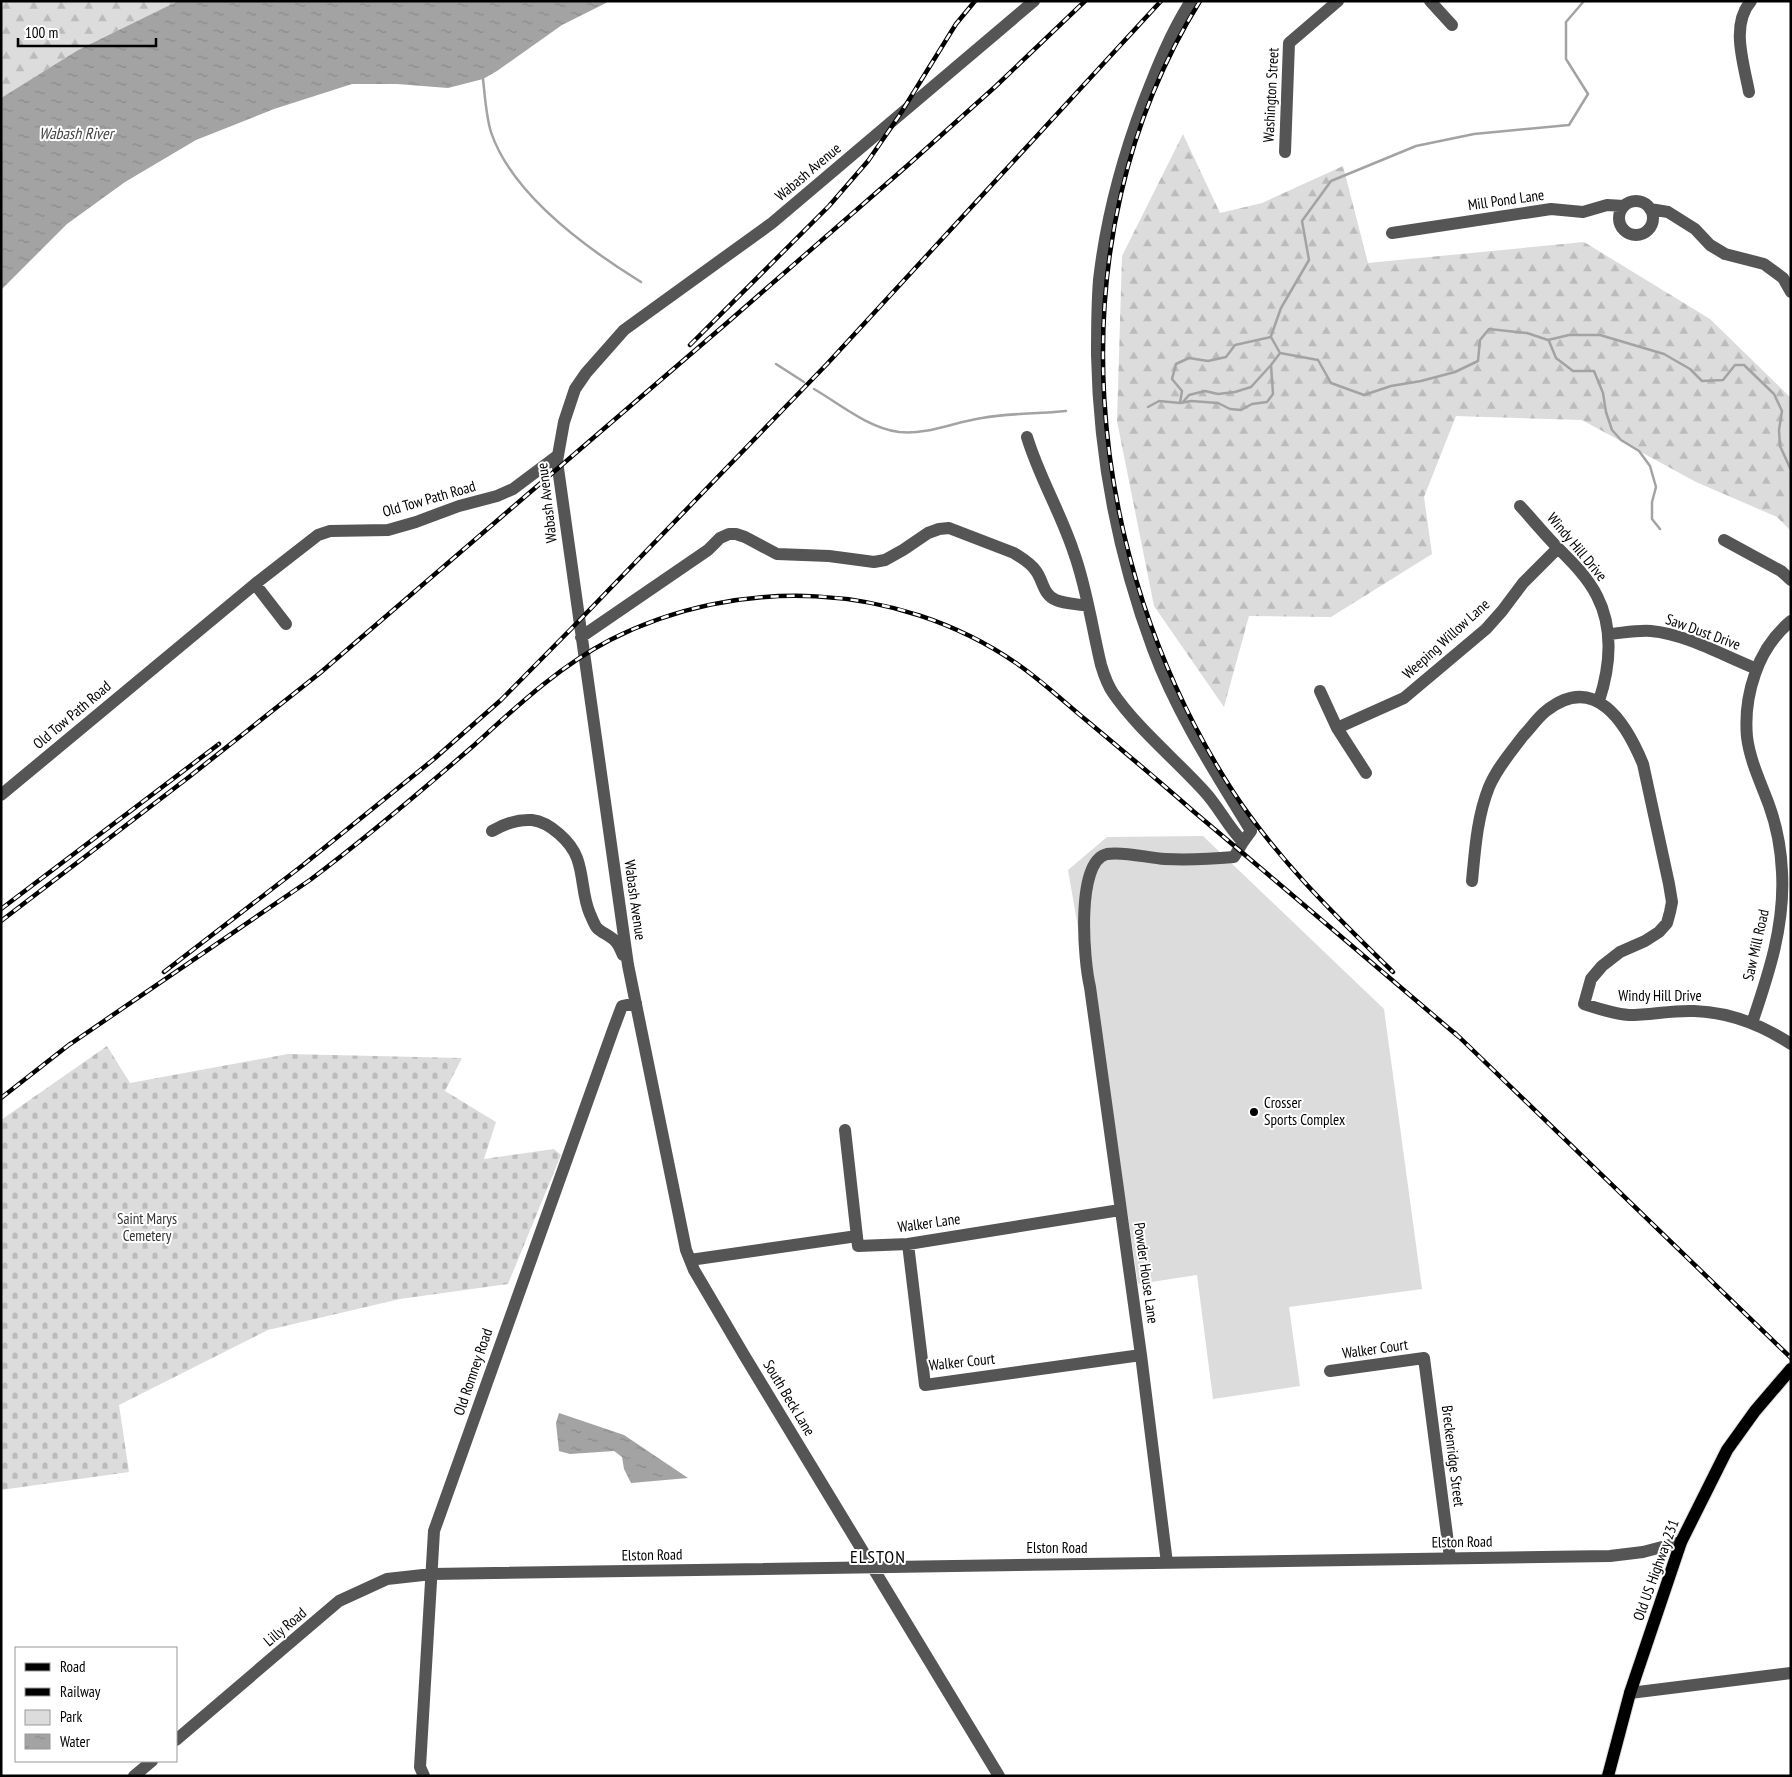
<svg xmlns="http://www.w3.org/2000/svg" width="1792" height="1777" font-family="'PT Sans Narrow',sans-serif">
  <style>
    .green { fill: #dcdcdc }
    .forest { fill: url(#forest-firs) }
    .cemetery { fill: url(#cemetery-stones) }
    .water { fill: url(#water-ripples) }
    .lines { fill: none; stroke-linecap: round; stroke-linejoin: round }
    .stream { stroke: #a3a3a3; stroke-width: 2.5 }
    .major-casing { stroke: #dbdbdb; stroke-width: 14 }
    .minor { stroke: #555; stroke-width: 12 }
    .major { stroke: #000; stroke-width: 12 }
    .rail-casing { stroke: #000; stroke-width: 4.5 }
    .rail { stroke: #fff; stroke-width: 2.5; stroke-dasharray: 8; stroke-linecap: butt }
    .poi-dot { fill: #000; stroke: #fff; stroke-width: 2 }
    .labels { text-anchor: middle; stroke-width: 4; stroke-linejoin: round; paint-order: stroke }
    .street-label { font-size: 15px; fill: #000; stroke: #fff }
    .poi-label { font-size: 15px; fill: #000; stroke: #fff; text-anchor: start }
    .park-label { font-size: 15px; fill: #333; stroke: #fff }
    .water-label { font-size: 16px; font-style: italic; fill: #444; stroke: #fff }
    .quarter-label { font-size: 18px; letter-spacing: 1px; fill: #000; stroke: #fff }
  </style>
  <defs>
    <pattern id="forest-firs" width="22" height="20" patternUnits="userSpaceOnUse" patternTransform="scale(1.25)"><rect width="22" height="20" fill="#dcdcdc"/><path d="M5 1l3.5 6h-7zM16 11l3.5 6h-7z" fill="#bbb"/></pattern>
    <pattern id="cemetery-stones" width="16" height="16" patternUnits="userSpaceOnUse" patternTransform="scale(1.25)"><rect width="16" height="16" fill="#dcdcdc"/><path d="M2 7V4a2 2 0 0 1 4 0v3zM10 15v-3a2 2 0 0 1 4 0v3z" fill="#bbb"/></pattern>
    <pattern id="water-ripples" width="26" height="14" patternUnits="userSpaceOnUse" patternTransform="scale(1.25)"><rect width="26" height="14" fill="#a3a3a3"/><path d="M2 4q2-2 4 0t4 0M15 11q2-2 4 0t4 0" fill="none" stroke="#8b8b8b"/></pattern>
  </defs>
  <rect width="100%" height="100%" fill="#fff"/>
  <path class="green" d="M1203 836 1384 1009 1422 1289 1289 1307 1300 1386 1213 1399 1197 1275 1138 1284 1128 1216 1068 870 1107 837Z"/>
  <path class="forest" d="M1 1H178L78 50 1 98Z
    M1183 134 1220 213 1262 203 1343 166 1368 263 1584 242 1710 319 1791 398V531L1777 517 1696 482 1582 420 1456 416 1424 497 1432 554 1331 617 1249 616 1224 707 1154 606 1117 421 1122 256Z"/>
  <path class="cemetery" d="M107 1046 130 1083 288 1054 462 1058 445 1091 496 1122 484 1159 554 1149 561 1155 508 1284 400 1299 268 1330 119 1405 129 1472 1 1490V1299L3 1297 1 1295V1120Z"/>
  <path class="water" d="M178 1H610L562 25 497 71 483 79 448 88 397 84H352L274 109 196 140 125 182 67 224 1 290V98L78 50Z
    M559 1413 624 1435 688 1478 631 1483 624 1469 622 1457 614 1451 570 1454 559 1451 556 1423Z"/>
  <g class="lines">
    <path class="stream" d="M483 79C485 96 486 116 491 132 512 195 586 248 641 282
      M1271 336 1281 308 1309 260 1302 221 1331 181 1416 146 1474 134 1569 125 1588 94 1566 59V22L1584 1
      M1549 341 1556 358 1573 371H1594L1603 393 1606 412 1612 430 1621 440 1639 451 1650 466 1656 487 1652 502V519L1660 529
      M776 364 804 382
      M814 389C840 404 868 428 899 432 928 435 954 422 982 418 1009 413 1038 414 1066 411
      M1183 402 1189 395 1205 391 1218 394 1235 392 1251 387 1271 365
      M1181 403 1191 401 1218 403 1230 409 1241 410 1252 404 1267 402 1273 394 1271 365 1280 353
      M1148 407 1159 401 1180 403 1182 391 1172 379 1176 364 1189 358 1208 361 1226 357 1235 345 1271 337 1280 353 1318 360 1331 383 1364 395 1391 386 1421 381 1455 372 1478 361 1480 340 1489 329 1527 333 1548 340 1569 335H1600L1664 354 1690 369 1702 381 1723 380 1735 365H1744L1774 394 1782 411 1779 430 1780 446 1791 470"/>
    <g class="major-casing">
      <path id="major" d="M1608 1776 1630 1693 1681 1542 1727 1450 1755 1411 1791 1369"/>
    </g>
    <path class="minor" d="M1191 1C1171 32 1157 67 1144 101 1122 159 1106 219 1099 280 1097 305 1097 330 1097 355 1099 455 1118 555 1153 649 1177 714 1215 772 1251 831L1243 842
      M1430 1 1452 25
      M1749 92C1744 64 1730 25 1751 1
      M1285 152 1289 43 1338 1
      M1619 218a17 17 0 1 1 34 0a17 17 0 1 1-34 0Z
      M1650 209 1668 212 1695 229 1710 245 1725 254 1764 264 1783 278 1791 292
      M1392 233 1551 209 1583 212 1607 205 1624 206
      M1027 437C1039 477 1061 513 1074 553 1087 589 1092 628 1101 665 1104 675 1107 684 1113 693 1138 729 1174 758 1204 791 1219 807 1228 827 1243 842L1234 857C1211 859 1188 860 1165 859 1148 858 1123 851 1107 854 1075 861 1084 963 1090 987L1141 1355 1167 1563
      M1520 506C1533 520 1545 535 1559 549 1573 563 1588 578 1597 596 1614 629 1610 667 1599 701
      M1724 540 1781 571 1791 580
      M255 584 286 624
      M1608 634C1622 633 1637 630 1651 631 1686 634 1724 656 1757 669
      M581 637 708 550 720 538 729 534H736L745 537 777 554 829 556 874 562 885 560 903 550 928 533 939 529 949 528 1014 553C1022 558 1031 563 1036 571 1043 580 1043 595 1056 600 1065 604 1078 604 1088 606
      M1320 691 1337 728 1366 773
      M1337 728 1404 698 1486 629 1502 611 1523 583 1558 548
      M1 795 255 584 318 535 330 531 388 530 416 522 459 506 497 496 513 489 557 456
      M492 831C504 824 517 819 532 820 550 822 571 842 577 858 584 877 582 896 590 914 592 918 594 924 597 928 602 933 611 936 616 942 619 945 621 951 623 955
      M1472 881C1475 850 1477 817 1489 787 1497 768 1511 752 1523 736 1531 728 1537 718 1546 711 1595 672 1626 723 1643 764L1669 884 1672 902 1670 912 1667 923 1659 932 1645 941 1620 952 1602 966 1591 979 1584 1004C1599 1009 1614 1014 1629 1015 1651 1015 1672 1010 1694 1011 1729 1012 1762 1025 1791 1044
      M1752 1023C1769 973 1785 925 1782 872 1781 849 1777 827 1769 805 1761 783 1750 761 1747 737 1745 715 1748 694 1755 674 1762 653 1774 635 1791 621
      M845 1130 858 1246 908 1244 1120 1210
      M908 1244 925 1385 1141 1355
      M690 1260 857 1236
      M1330 1371 1424 1358 1450 1558
      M1630 1693 1791 1673
      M176 1740 339 1601 387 1579 432 1574 1610 1556 1643 1552 1681 1542
      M134 1776 152 1761
      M424 1776 420 1767 434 1531 613 1030 622 1006 636 1003
      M999 1776 744 1355 694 1270 686 1250 628 965 557 461 564 422 575 389 586 373 624 330 772 223 1034 1"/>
    <use href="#major" class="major"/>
    <g class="rail-casing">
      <path id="rail" d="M1200 1C1051 241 1083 558 1232 790 1277 859 1335 915 1393 972
        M690 345 829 206 868 161 899 116 956 24 975 1
        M1 909 219 744
        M1 921 189 777 320 673 728 322 908 165 996 86 1085 1
        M164 972 303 865 434 759 501 700 571 629 827 364 1161 1
        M1455 1033 1791 1358
        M66 1047 310 880C366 838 419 793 472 747 515 708 558 667 610 640 738 575 896 581 1016 663 1041 680 1063 701 1086 720 1122 750 1158 780 1193 811 1282 886 1371 962 1459 1037
        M1 1098 70 1044"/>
    </g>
    <use href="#rail" class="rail"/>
  </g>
  <circle class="poi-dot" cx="1254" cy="1112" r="5"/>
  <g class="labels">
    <g class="street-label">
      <text transform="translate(1271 95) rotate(-87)" y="5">Washington Street</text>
      <text transform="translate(808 172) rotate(-40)" y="5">Wabash Avenue</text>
      <text transform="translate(1506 200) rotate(-8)" y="5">Mill Pond Lane</text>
      <text transform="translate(429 499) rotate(-16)" y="5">Old Tow Path Road</text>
      <text transform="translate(547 503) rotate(-97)" y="5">Wabash Avenue</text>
      <text transform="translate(1577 547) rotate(50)" y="5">Windy Hill Drive</text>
      <text transform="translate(1703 632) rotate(20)" y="5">Saw Dust Drive</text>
      <text transform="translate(1446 639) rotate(-42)" y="5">Weeping Willow Lane</text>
      <text transform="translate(72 715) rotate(-40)" y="5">Old Tow Path Road</text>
      <text transform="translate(635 900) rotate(82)" y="5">Wabash Avenue</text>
      <text transform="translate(1756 945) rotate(-77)" y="5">Saw Mill Road</text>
      <text x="1660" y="1001">Windy Hill Drive</text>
      <text transform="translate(929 1223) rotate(-8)" y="5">Walker Lane</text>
      <text transform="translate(1146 1273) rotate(82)" y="5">Powder House Lane</text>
      <text transform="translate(1375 1349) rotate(-8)" y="5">Walker Court</text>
      <text transform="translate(962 1362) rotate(-6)" y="5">Walker Court</text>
      <text transform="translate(473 1372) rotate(-71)" y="5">Old Romney Road</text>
      <text transform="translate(789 1398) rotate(59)" y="5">South Beck Lane</text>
      <text transform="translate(1453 1456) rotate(83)" y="5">Breckenridge Street</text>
      <text transform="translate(1462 1542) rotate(-1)" y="5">Elston Road</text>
      <text x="1057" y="1553">Elston Road</text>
      <text transform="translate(652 1555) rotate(-1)" y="5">Elston Road</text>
      <text transform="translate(1656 1570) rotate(-70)" y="5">Old US Highway 231</text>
      <text transform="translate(285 1627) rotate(-40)" y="5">Lilly Road</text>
    </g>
    <g class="poi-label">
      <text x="1264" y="1108">Crosser<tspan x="1264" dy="17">Sports Complex</tspan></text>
    </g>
    <g class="park-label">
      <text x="147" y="1224">Saint Marys<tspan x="147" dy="17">Cemetery</tspan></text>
    </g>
    <g class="water-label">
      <text x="76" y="139">Wabash River</text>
    </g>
    <g class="quarter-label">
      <text x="878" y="1563">ELSTON</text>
    </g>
  </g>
  <rect width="1792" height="1777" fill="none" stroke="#000000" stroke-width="5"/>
  <rect x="15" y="1647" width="162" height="115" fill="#ffffff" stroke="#999999"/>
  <rect x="25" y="1663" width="25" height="8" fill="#000000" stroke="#999999"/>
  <text x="60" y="1672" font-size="15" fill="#000000">Road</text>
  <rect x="25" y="1688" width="25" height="8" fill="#000000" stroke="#999999"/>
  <text x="60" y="1697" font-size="15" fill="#000000">Railway</text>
  <rect x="25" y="1710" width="25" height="15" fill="#dcdcdc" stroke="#999999"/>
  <text x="60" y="1722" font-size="15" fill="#000000">Park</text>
  <rect x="25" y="1734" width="25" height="15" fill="url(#water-ripples)" stroke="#999999"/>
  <text x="60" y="1747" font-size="15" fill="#000000">Water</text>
  <path d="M18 38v8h138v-8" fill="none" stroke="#000000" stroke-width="2.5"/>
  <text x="25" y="38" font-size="15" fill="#000000" stroke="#ffffff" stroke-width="4" paint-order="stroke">100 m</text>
</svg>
